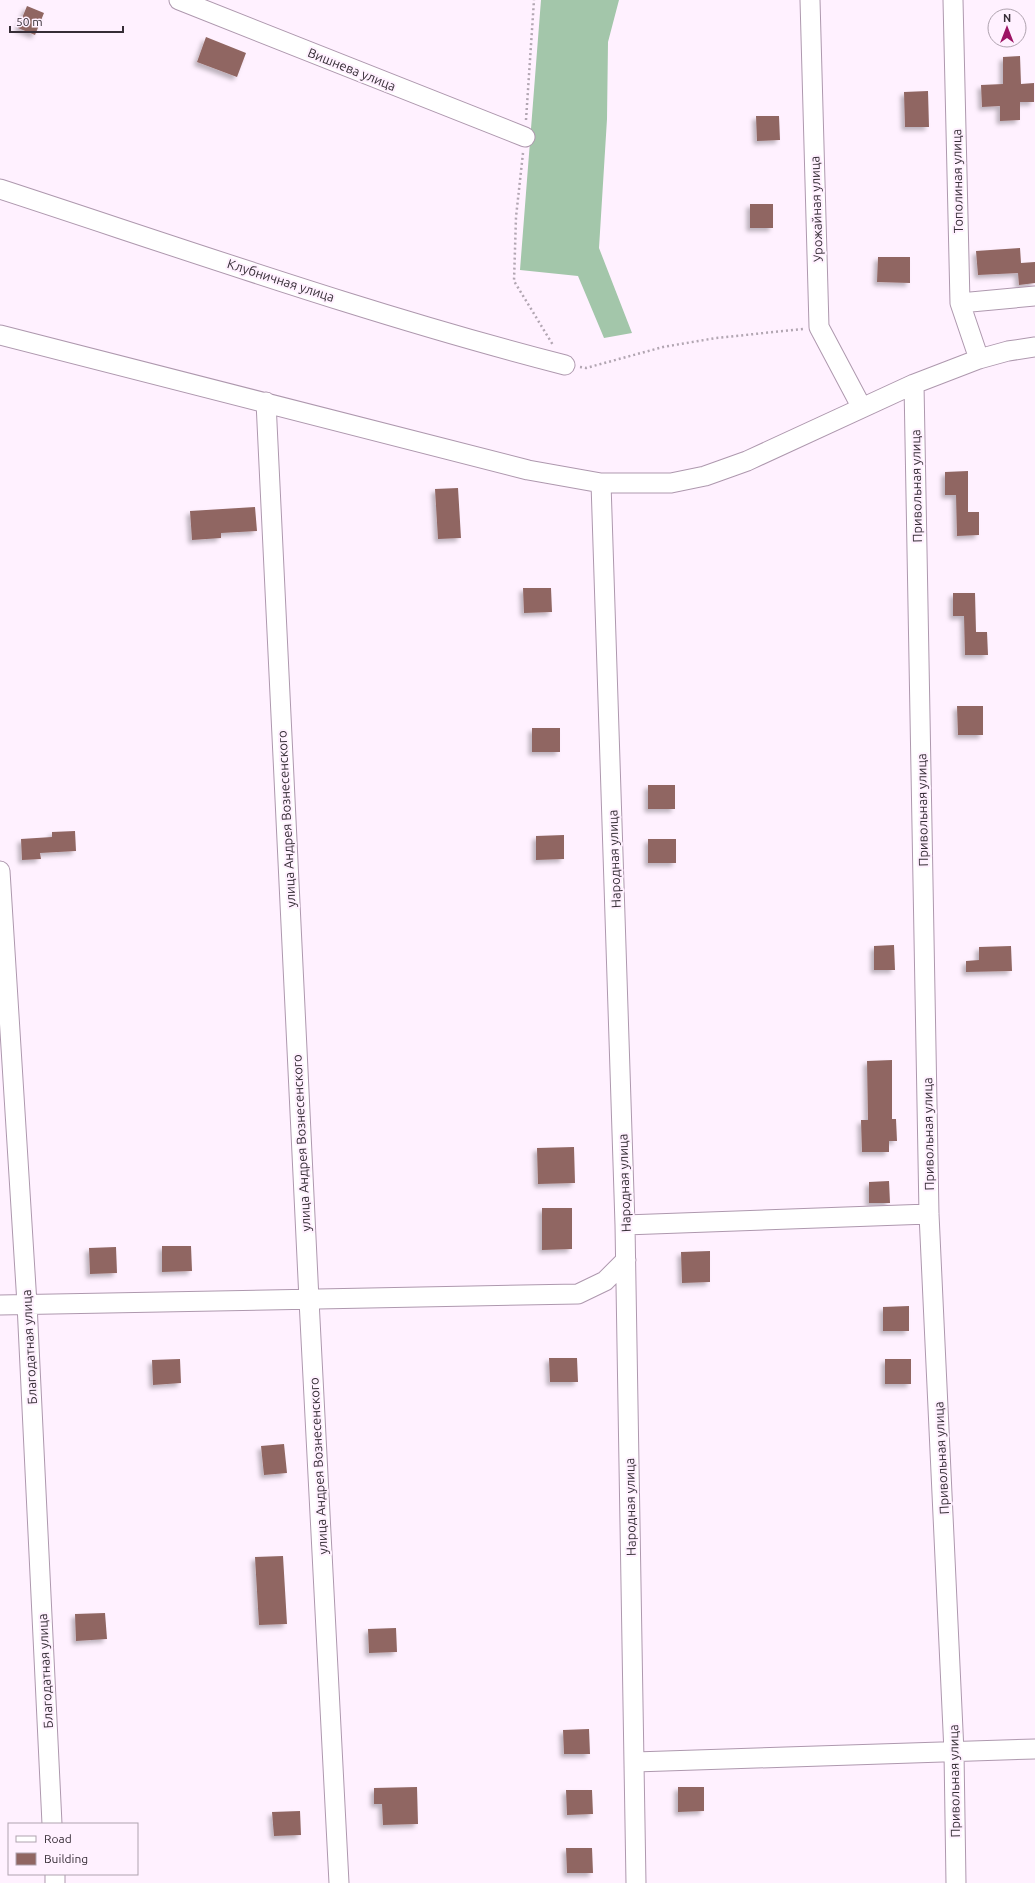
<svg xmlns="http://www.w3.org/2000/svg" width="1035" height="1883" font-family="Ubuntu,sans-serif">
  <style>
    .forest { fill: #a3c6aa }
    .building { fill: #906662; filter: url(#shadow) }
    .lines { fill: none; stroke-linecap: round; stroke-linejoin: round }
    .minor-casing { stroke: #ae98ae; stroke-width: 21 }
    .path { stroke: #b2a6b2; stroke-width: 2.5; stroke-dasharray: 2 3; stroke-linecap: butt }
    .minor { stroke: #fff; stroke-width: 19 }
    .labels { text-anchor: middle; stroke-width: 4; stroke-linejoin: round; paint-order: stroke }
    .street-label { font-size: 13px; fill: #362d36; stroke: #fff1ff }
  </style>
  <defs>
    <filter id="shadow"><feDropShadow dx="-3.5" dy="3.5" stdDeviation="2" flood-color="#0004"/></filter>
  </defs>
  <rect width="100%" height="100%" fill="#fff1ff"/>
  <path class="forest" d="M541 0H619L608 42 607 119 599 248 632 333 604 338 578 276 520 270Z"/>
  <path class="building" d="M27 6 44 13 35 35 18 28Z
    M206 37 246 53 237 77 197 62Z
    M1020 56 1021 84 1034 83V102H1020V120L1000 121V106L982 107 981 85 1003 84V57Z
    M928 91 929 127H905L904 92Z
    M756 116H779L780 140 757 141Z
    M750 204H773V228H750Z
    M1020 248 1021 263 1035 262V283L1019 285 1018 273 978 275 976 251Z
    M878 257H910V283L877 282Z
    M968 471V512H979V535L957 536 956 495H945V472Z
    M458 488 461 538 438 539 435 489Z
    M255 507 257 531 221 533V538L192 540 190 511Z
    M523 588H551L552 612 524 613Z
    M953 593H975L976 632H987L988 655H965L964 616H953Z
    M957 706H983V735H958Z
    M532 728H560V752H532Z
    M648 785H675V809H648Z
    M75 831 76 851 40 853 41 859 22 860 21 839 52 837V832Z
    M564 835V859L536 860V836Z
    M648 839H676V863H648Z
    M894 945 895 970H874V946Z
    M1011 946 1012 971 966 972V961L979 960V947Z
    M892 1060V1119H896L897 1141H889V1152H862L861 1120H868L867 1061Z
    M574 1147 575 1183 538 1184 537 1148Z
    M889 1181 890 1203H869V1182Z
    M542 1208H572V1249L542 1250Z
    M162 1246H191L192 1271 162 1272Z
    M116 1247 117 1273 90 1274 89 1248Z
    M710 1251V1282L682 1283 681 1252Z
    M909 1306V1331H883V1307Z
    M549 1358H577L578 1382H550Z
    M180 1359 181 1383 153 1385 152 1360Z
    M885 1359H911V1384H885Z
    M284 1444 287 1473 264 1475 261 1446Z
    M283 1556 287 1624 259 1625 255 1557Z
    M105 1613 107 1639 76 1641 75 1614Z
    M396 1628 397 1652 369 1653 368 1629Z
    M589 1729 590 1754H564L563 1730Z
    M417 1787 418 1824 383 1825 382 1804H374V1788Z
    M678 1787H704V1811L678 1812Z
    M566 1790H592L593 1814 567 1815Z
    M300 1811 301 1835 274 1836 272 1812Z
    M566 1848H592L593 1873H567Z"/>
  <g class="lines">
    <g class="minor-casing">
      <path id="minor" d="M179 0 525 137
        M810 0 819 327 862 408
        M953 0 960 303 979 359
        M0 189C187 250 374 316 565 365
        M960 303 1035 296
        M0 335 528 470 601 483H671L705 476 747 461 914 384 979 359 1008 351 1035 347
        M914 384 929 1214 954 1752 956 1883
        M266 402 309 1300 339 1883
        M601 483 625 1225 636 1883
        M0 871 27 1304 52 1824
        M625 1225 929 1214
        M0 1305 578 1294 605 1281 626 1260
        M635 1762 1035 1749
        M55 1874V1883"/>
    </g>
    <path class="path" d="M526 120 534 0
      M523 153 516 217 514 281 553 345
      M580 367 586 368 663 347 716 338 803 329"/>
    <use href="#minor" class="minor"/>
  </g>
  <g class="labels">
    <g class="street-label">
      <text transform="translate(352 69) rotate(22)" y="5">Вишнева улица</text>
      <text transform="translate(957 181) rotate(-91)" y="5">Тополиная улица</text>
      <text transform="translate(816 209) rotate(-92)" y="5">Урожайная улица</text>
      <text transform="translate(281 280) rotate(18)" y="5">Клубничная улица</text>
      <text transform="translate(916 486) rotate(-91)" y="5">Привольная улица</text>
      <text transform="translate(922 810) rotate(-91)" y="5">Привольная улица</text>
      <text transform="translate(286 819) rotate(-93)" y="5">улица Андрея Вознесенского</text>
      <text transform="translate(614 859) rotate(-92)" y="5">Народная улица</text>
      <text transform="translate(928 1134) rotate(-91)" y="5">Привольная улица</text>
      <text transform="translate(301 1143) rotate(-93)" y="5">улица Андрея Вознесенского</text>
      <text transform="translate(624 1183) rotate(-92)" y="5">Народная улица</text>
      <text transform="translate(29 1347) rotate(-93)" y="5">Благодатная улица</text>
      <text transform="translate(941 1458) rotate(-93)" y="5">Привольная улица</text>
      <text transform="translate(318 1466) rotate(-93)" y="5">улица Андрея Вознесенского</text>
      <text transform="translate(630 1507) rotate(-91)" y="5">Народная улица</text>
      <text transform="translate(45 1671) rotate(-93)" y="5">Благодатная улица</text>
      <text transform="translate(954 1781) rotate(-91)" y="5">Привольная улица</text>
    </g>
  </g>
  <rect x="8" y="1823" width="130" height="52" fill="#fff1ff" stroke="#afa3af"/>
  <rect x="16" y="1836" width="20" height="6" fill="#ffffff" stroke="#afa3af"/>
  <text x="44" y="1843" font-size="12" fill="#362d36">Road</text>
  <rect x="16" y="1853" width="20" height="12" fill="#906662" stroke="#afa3af"/>
  <text x="44" y="1863" font-size="12" fill="#362d36">Building</text>
  <g transform="translate(1007 28)"><circle r="19" fill="#fff1ff" stroke="#afa3af"/>
  <path d="M0-3L7 15L0 10L-7 15Z" fill="#9c1364"/>
  <text y="-6" font-size="11" font-weight="bold" text-anchor="middle" fill="#362d36">N</text>
  </g>
  <path d="M10 26v6h113v-6" fill="none" stroke="#362d36" stroke-width="2"/>
  <text x="16" y="26" font-size="12" fill="#362d36" stroke="#fff1ff" stroke-width="3" paint-order="stroke">50 m</text>
</svg>
